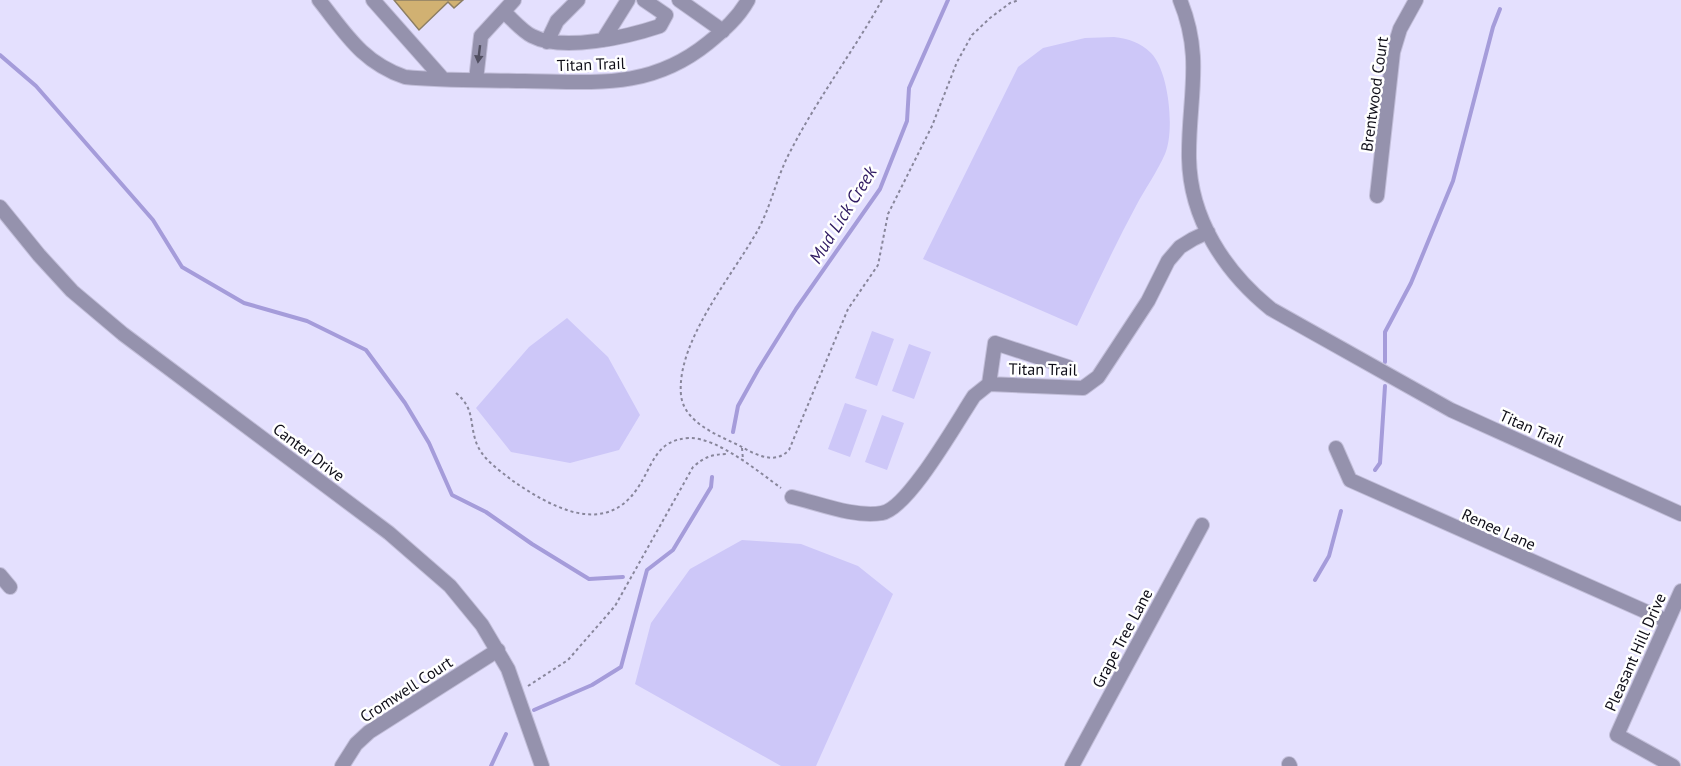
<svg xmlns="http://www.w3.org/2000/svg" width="1681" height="766" font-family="'PT Sans',sans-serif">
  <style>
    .green { fill: #cdc7f8 }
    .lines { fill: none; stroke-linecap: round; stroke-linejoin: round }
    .stream { stroke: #a59cda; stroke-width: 4 }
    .building { fill: #d1b172; stroke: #8c7e64; stroke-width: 1.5 }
    .minor-casing { stroke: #c2bed9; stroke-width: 16 }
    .path { stroke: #88869b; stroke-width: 2; stroke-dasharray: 3 3; stroke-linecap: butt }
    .minor { stroke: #9592ad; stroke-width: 14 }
    .oneway { fill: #525062 }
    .labels { text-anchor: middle; stroke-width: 5; stroke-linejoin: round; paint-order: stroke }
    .street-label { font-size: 16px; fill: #0f0e18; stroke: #fff }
    .water-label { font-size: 18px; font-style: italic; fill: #2f1a62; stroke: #fff }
  </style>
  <rect width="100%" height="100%" fill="#e4e0fe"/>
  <path class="green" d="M1114 37C1129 39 1140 42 1151 53 1169 71 1175 131 1165 154 1157 172 1145 189 1136 206 1115 245 1096 286 1077 326L923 259 1018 67 1043 48 1085 38Z
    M567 318 608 357 640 415 619 450 570 463 511 452 476 408 529 347Z
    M872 331 894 339 877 386 855 378Z
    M909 344 931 352 914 399 892 391Z
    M845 403 867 410 850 457 828 449Z
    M882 415 904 423 887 470 865 462Z
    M742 540 801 544 858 566 893 594 816 766H781L635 684 651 623 690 569Z"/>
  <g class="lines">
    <path class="stream" d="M0 55 36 86 153 220 182 267 244 303 307 321 366 350 405 403 429 443 452 495 486 512 532 544 589 579 623 577
      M1385 362V332L1411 283 1453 181 1493 27 1500 9
      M733 432 738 406 758 370 796 309 880 189 907 121 909 88 948 0
      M1375 470 1380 463 1385 386
      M1315 580 1329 556 1341 511
      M534 710 592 685 621 667 647 570 673 550 711 487 712 477
      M491 766 506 734"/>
  </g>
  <path class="building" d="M394 0H463L454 8 448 2 419 30Z"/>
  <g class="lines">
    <g class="minor-casing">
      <path id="minor" d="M319 0C346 34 362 62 405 77 444 81 484 80 524 81 594 82 650 90 708 43 724 30 738 18 748 0
        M373 0 443 79
        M679 0 723 31
        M1180 0C1204 58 1188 100 1189 158 1190 219 1225 272 1271 309L1451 410 1681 514
        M504 12C512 19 522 31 532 36 563 52 627 37 660 26L666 15 644 0
        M603 40 628 0
        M547 42 557 21 578 0
        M476 80 481 36 514 0
        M1377 196 1393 52 1400 29 1416 0
        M0 207 39 255 72 291 123 334 389 533 450 586 482 625 508 669 542 766
        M989 384 995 343 1068 367
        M1336 448 1350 480 1667 621
        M792 497C818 503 855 518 882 513 908 509 958 420 974 396L989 384 1083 388 1098 377 1148 301 1168 261 1180 247 1193 239 1208 232
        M0 575 10 587
        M1289 764 1290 766
        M342 766 356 744 369 732 498 650
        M1072 766 1202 525
        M1673 766 1617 735 1681 591"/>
    </g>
    <path class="path" d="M882 0C853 52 817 99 790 152 777 176 772 203 759 228 734 274 676 341 681 395 684 423 718 435 740 446 756 455 775 465 789 450L848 309 878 265 888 214 932 126 957 62 972 35 990 18 1010 3 1019 0
      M456 393C475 409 469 421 476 442 482 459 499 470 513 481 551 507 604 537 637 489 653 466 655 439 690 438 718 438 759 472 781 488
      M742 448 743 460
      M528 686 568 660 615 606 693 467C704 457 713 454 728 454"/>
    <use href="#minor" class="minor"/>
  </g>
  <defs><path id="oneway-solid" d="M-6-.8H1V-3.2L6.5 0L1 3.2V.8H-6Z" transform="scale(1.5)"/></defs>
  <use class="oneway" href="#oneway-solid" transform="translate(479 54) rotate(97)"/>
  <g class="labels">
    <g class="street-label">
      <text transform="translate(591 64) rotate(-2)" y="6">Titan Trail</text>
      <text transform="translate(1374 94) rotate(-82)" y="6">Brentwood Court</text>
      <text transform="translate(1043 369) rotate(1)" y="6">Titan Trail</text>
      <text transform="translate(1532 428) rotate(24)" y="6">Titan Trail</text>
      <text transform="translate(309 452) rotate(37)" y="6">Canter Drive</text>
      <text transform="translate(1499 529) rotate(24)" y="6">Renee Lane</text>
      <text transform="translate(1122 638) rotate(-62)" y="6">Grape Tree Lane</text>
      <text transform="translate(1635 652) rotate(-66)" y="6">Pleasant Hill Drive</text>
      <text transform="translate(406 689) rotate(-33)" y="6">Cromwell Court</text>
    </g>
    <g class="water-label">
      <text transform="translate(843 215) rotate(-58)" y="6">Mud Lick Creek</text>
    </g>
  </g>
</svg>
